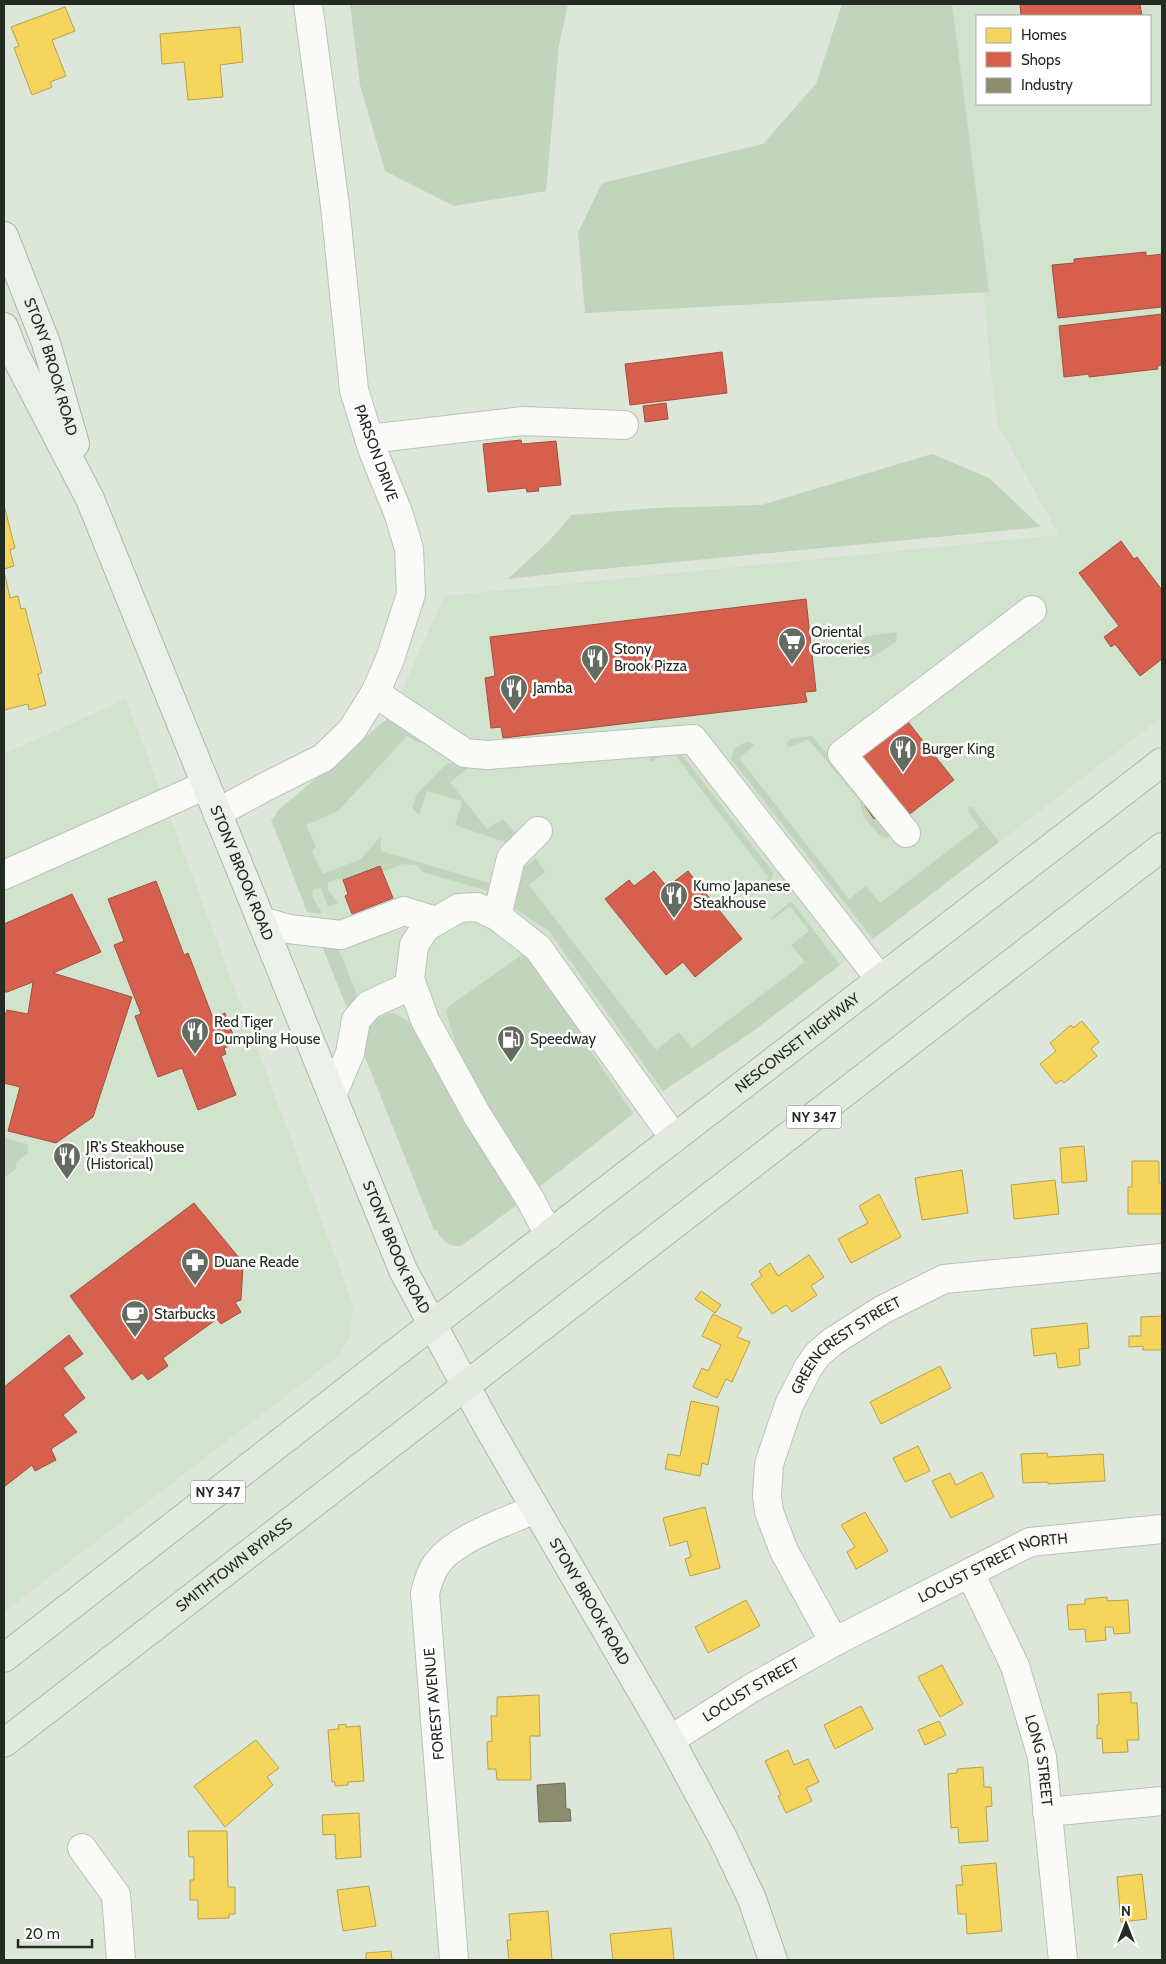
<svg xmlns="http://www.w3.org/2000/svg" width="1166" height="1964" font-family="Cabin,sans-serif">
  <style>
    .built { fill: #d1e3cc; fill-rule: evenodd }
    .green { fill: #c1d4bc }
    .homes { fill: #f6d55c; stroke: #b7a24b }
    .shops { fill: #d6604d; stroke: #a15040 }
    .industry { fill: #8c8c6e; stroke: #6d6f57 }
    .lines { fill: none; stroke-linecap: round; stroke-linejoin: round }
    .minor-casing { stroke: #bbc3b9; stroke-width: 30 }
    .major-casing { stroke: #acb8a9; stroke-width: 30 }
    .highway-casing { stroke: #acb8a9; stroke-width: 30 }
    .minor { stroke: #fafbf9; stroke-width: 28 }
    .major { stroke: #ebf1ea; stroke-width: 28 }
    .highway { stroke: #e2eae0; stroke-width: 28 }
    .labels { text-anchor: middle; stroke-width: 5; stroke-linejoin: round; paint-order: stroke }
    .shield { fill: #fff; stroke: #666b64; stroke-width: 1 }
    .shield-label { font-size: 14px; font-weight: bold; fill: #242b22 }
    .street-label { font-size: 15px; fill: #242b22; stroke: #fff }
    .poi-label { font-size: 15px; fill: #242b22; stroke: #fff; text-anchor: start }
  </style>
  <rect width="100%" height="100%" fill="#dce6d9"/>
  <path class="built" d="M952 4H1162V717L752 1032 670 1084 468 1242 461 1246H450L444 1242 437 1230H434L299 885 269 819 278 816 386 727 444 596 1059 535 997 423ZM977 16H1150V104H977Z
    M126 699 353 1304 350 1336 338 1356 4 1612V754Z"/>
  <path class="green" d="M350 4H568L559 45 546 191 454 206 385 171 360 85Z
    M842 4H952L989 292 585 313 578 233 602 183 763 144 816 84Z
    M932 454 989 478 1041 527 560 573 508 579 549 541 572 515 655 508 761 505Z
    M897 632 896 642 874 656 863 659 861 637Z
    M388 718 422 738V741L419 743 407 736 338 811 306 825 316 846 312 852 323 874 361 859 381 836V851L489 883 488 891 423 872 417 865 403 864 383 872 380 866 343 880 338 879 328 882V890L338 903 328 907 321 888 313 889 312 896 322 914 307 912 272 821 277 811Z
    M812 736 828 755 849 738 891 827V836L886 838 880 836 863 816 860 801 809 740 788 747 787 743 790 739Z
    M748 742 755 745 739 758 849 899 866 886 880 903 979 827 968 810 969 807H972L999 842 873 939 731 759C733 748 737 745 748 742Z
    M672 750 682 755 773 872C774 882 761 888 753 894L751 891 769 878 672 751 650 762 649 752Z
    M458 762 467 769 450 782 487 829 503 819 518 836 511 844 455 825 462 801 427 791 419 815 413 809V805L417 794 444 766 450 763Z
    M536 858 545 872 529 885 656 1050 679 1032 692 1048 805 962 791 945 809 931 790 906 773 919 771 918 789 903H793L840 965 752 1032 663 1091 549 931 514 908 512 905 518 872Z
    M322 946 339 950 357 995 349 1013Z
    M523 954 532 955 585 1023 584 1041 633 1114 538 1188 460 1058 446 1012 448 1007Z
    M389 1013H394L412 1024 518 1204 461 1246C448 1246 442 1242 437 1230H434L359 1042 368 1023Z
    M4 1137 28 1145V1153L16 1162V1169L4 1178Z"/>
  <path class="homes" d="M65 7 75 31 52 40 66 76 50 82 52 87 32 95 14 48 19 46 11 27Z
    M240 27 243 62 220 65 223 97 188 100 184 62 162 64 160 34Z
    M4 505 15 548 10 550 14 566 4 569Z
    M4 571 10 598 18 596 21 609 25 608 42 673 38 674 46 705 29 710 28 704 4 710Z
    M1082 1021 1099 1042 1091 1049 1097 1056 1064 1083 1061 1080 1056 1084 1040 1064 1056 1051 1050 1043 1071 1025 1073 1028Z
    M1084 1146 1087 1181 1062 1183 1060 1148Z
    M1132 1161H1159V1183H1162V1214H1128V1187H1132Z
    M962 1170 968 1213 922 1220 915 1178Z
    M1055 1180 1059 1214 1014 1219 1011 1185Z
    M879 1194 901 1237 851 1263 838 1239 868 1223 859 1206Z
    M809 1255 824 1277 811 1286 817 1295 792 1312 786 1305 772 1314 751 1284 762 1276 759 1271 770 1263 778 1276Z
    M701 1291 721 1305 715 1313 695 1299Z
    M713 1314 742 1328 737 1337 750 1342 732 1382 726 1379 717 1398 693 1387 702 1368 708 1371 721 1345 702 1336Z
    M1162 1316V1350H1143V1346L1129 1347V1336H1141V1317Z
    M1087 1323 1089 1348 1079 1349 1080 1365 1058 1368 1056 1353 1034 1356 1031 1329Z
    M940 1366 951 1388 881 1424 870 1402Z
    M691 1401 719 1407 708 1465 702 1463 700 1476 665 1469 668 1454 680 1456Z
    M918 1446 930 1471 905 1482 893 1458Z
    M1047 1453 1048 1457 1103 1454 1105 1481 1048 1484V1482L1023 1483 1021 1454Z
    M982 1472 994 1497 951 1518 932 1481 950 1473 956 1485Z
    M705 1507 720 1568 690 1576 685 1559 691 1557 687 1541 670 1546 663 1518Z
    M865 1512 888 1551 856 1569 847 1552 855 1547 841 1525Z
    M1107 1597V1601L1128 1600 1130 1633 1114 1634 1113 1627H1105L1106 1640 1086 1642 1085 1629 1069 1630 1067 1605 1085 1604V1599Z
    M746 1600 760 1626 708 1653 695 1627Z
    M942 1665 963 1704 940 1717 918 1677Z
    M1131 1692V1703H1137L1139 1740H1127L1128 1752 1103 1753 1102 1738 1097 1739V1725L1099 1724 1098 1694Z
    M539 1695 540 1736H530L531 1780H497L496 1769H488L487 1742 492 1741 491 1716H497V1697Z
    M861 1706 873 1729 835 1749 824 1725Z
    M939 1721 946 1735 925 1745 918 1730Z
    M346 1724V1727L360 1726 364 1781 348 1782V1785L335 1786V1782H332L328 1730 339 1729 338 1725Z
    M256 1740 279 1768 267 1777 273 1785 225 1827 194 1786Z
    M788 1750 794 1765 808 1759 819 1782 806 1788 812 1801 786 1813 778 1796 781 1795 765 1761Z
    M983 1767 984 1787H991L992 1806 986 1807 988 1841 959 1843 958 1827 951 1828 948 1774 957 1773V1769Z
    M359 1813 361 1857 336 1859 335 1834 323 1835 322 1815Z
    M188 1831H227L228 1887H235V1914H229V1918L198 1919V1900H190V1880H194V1857H189Z
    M996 1863 1002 1931 967 1934 966 1914H958L956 1885H963L961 1866Z
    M1142 1874 1147 1919 1121 1922 1117 1877Z
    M369 1886 376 1926 343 1931 337 1890Z
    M548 1911 552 1960H509L507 1940H511L509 1914Z
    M671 1928 674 1960H613L610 1934Z
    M391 1951 392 1960H366V1953Z"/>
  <path class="shops" d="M1020 4H1140L1142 16H1021Z
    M1146 252V256L1162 254V307L1058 318 1052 265 1074 263V259Z
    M1162 314V365L1157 366 1158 369 1089 377V374L1064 377 1059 326Z
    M722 352 727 393 630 405 625 364Z
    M666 403 668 419 645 422 643 406Z
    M521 440 522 444 556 441 561 485 538 487 539 491 527 492 526 488 488 492 483 444Z
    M1121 541 1134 559 1137 557 1162 590V659L1140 676 1115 644 1111 647 1104 637 1119 626 1079 573Z
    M806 599 816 691 805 692 807 702 503 738 501 727 491 728 485 678 495 676 490 637Z
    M908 722 954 780 902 820 891 806 874 819 865 806 877 797 852 765Z
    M380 866 393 898 352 914 345 896 348 894 343 880Z
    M654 871 667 887 688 871 742 939 695 977 683 962 666 975 605 899 629 880 634 886Z
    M156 881 184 955 188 953 213 1018 225 1013 236 1043 224 1048 226 1054 221 1056 236 1095 198 1110 182 1068 158 1077 135 1016 141 1014 114 945 124 941 108 899Z
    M72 894 101 952 53 973 132 997 93 1117 56 1143 8 1131 20 1087 4 1083V1017L7 1010 28 1014 33 982 7 992H4V924Z
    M194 1203 240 1259 243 1267 241 1300 235 1302 241 1312 221 1324 217 1319 163 1358 168 1366 148 1380 142 1373 132 1380 70 1296Z
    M69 1335 83 1354 63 1368 85 1398 63 1415 77 1432 51 1449 56 1460 35 1471 32 1465 4 1487V1387Z"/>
  <path class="industry" d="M565 1783 566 1809H570L571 1821 539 1822 537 1785Z"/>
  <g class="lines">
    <g class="minor-casing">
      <g id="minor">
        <path d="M369 439 523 421 624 425"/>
        <path d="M375 693 465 753 487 755 693 739 880 979"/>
        <path d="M217 813 265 787 323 758 352 730 375 693 390 659 411 594 409 549 399 515 373 451 354 390 335 206 308 4"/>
        <path d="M906 833 842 754 1032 610"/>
        <path d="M4 875 206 785"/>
        <path d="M497 916 511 858 538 831"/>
        <path d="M261 921 289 929 341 935 404 911 436 921"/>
        <path d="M333 1093 350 1053 356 1020 369 1005 412 985"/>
        <path d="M549 1235 530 1199 477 1115 425 1020 410 979 414 945 426 927 459 908 477 907 497 916 538 948 674 1138"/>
        <path id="s1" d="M970 1573 1015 1666 1042 1757 1063 1960"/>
        <path id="s2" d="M834 1642 784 1551 769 1512 767 1496 769 1464 789 1405 808 1368 818 1354 832 1342 882 1310 944 1279 1162 1258"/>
        <path id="s3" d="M670 1740 750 1689 834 1642 1030 1542 1162 1529"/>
        <path d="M1047 1812 1162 1801"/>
        <path d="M82 1848 116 1895 121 1960"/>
        <path d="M454 1960 425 1593C428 1582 431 1570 439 1561 457 1538 508 1521 535 1509"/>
      </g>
    </g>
    <g class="major-casing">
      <g id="major">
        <path id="s4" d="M4 236 46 343 75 444"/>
        <path id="s5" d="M4 327 15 355 90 499 403 1270 488 1427 670 1740 723 1838 752 1899 773 1960"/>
      </g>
    </g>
    <g class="highway-casing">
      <g id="highway">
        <path id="s6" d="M4 1658 390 1357 1162 762"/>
        <path id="s7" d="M4 1743 1162 847"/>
      </g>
    </g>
    <use href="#minor" class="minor"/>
    <use href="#major" class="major"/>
    <use href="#highway" class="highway"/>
  </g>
  <defs>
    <g id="supermarket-pin" transform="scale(1.4375)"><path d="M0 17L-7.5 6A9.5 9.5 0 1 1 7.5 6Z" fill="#646c62" stroke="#fff"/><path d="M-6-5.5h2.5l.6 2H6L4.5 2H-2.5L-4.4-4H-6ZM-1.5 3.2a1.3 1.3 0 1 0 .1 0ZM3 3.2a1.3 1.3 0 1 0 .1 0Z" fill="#fff"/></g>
    <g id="restaurant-pin" transform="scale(1.4375)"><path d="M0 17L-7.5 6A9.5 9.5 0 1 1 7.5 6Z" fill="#646c62" stroke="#fff"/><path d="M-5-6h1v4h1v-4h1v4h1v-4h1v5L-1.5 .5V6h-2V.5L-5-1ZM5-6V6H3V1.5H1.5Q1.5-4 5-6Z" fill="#fff"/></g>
    <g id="fuel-pin" transform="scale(1.4375)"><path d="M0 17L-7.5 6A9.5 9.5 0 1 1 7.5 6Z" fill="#646c62" stroke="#fff"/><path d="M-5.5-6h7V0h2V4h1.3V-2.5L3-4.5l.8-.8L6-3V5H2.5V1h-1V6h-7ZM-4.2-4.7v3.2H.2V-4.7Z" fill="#fff"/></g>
    <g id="pharmacy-pin" transform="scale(1.4375)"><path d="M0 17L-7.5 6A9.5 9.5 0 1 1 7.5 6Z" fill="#646c62" stroke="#fff"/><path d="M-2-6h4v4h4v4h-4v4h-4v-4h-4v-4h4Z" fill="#fff"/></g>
    <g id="cafe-pin" transform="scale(1.4375)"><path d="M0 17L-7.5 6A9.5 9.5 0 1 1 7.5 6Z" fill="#646c62" stroke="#fff"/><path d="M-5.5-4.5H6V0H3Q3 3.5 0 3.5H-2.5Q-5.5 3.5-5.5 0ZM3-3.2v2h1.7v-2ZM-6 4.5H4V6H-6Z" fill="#fff"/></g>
  </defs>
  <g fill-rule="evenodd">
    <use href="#supermarket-pin" x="792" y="641"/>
    <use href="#restaurant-pin" x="595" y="658"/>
    <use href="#restaurant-pin" x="514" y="688"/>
    <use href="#restaurant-pin" x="903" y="749"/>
    <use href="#restaurant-pin" x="674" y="895"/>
    <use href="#restaurant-pin" x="195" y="1031"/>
    <use href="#fuel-pin" x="511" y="1039"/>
    <use href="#restaurant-pin" x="67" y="1156"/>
    <use href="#pharmacy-pin" x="195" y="1262"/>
    <use href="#cafe-pin" x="135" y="1314"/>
  </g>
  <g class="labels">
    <g class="shield">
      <rect x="786.5" y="1105.5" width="55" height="23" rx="4"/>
      <rect x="190.5" y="1480.5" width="55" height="23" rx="4"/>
    </g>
    <g class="shield-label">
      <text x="814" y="1122">NY 347</text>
      <text x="218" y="1497">NY 347</text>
    </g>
    <g class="street-label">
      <text dy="5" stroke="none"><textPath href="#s4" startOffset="139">STONY BROOK ROAD</textPath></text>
      <text transform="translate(376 453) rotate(70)" y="5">PARSON DRIVE</text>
      <text dy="5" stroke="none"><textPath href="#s5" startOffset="596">STONY BROOK ROAD</textPath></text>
      <text dy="5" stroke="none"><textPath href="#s6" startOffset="1004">NESCONSET HIGHWAY</textPath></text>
      <text dy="5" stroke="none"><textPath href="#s5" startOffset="1001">STONY BROOK ROAD</textPath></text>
      <text dy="5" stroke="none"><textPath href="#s2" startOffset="341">GREENCREST STREET</textPath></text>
      <text dy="5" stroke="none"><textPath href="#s7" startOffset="291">SMITHTOWN BYPASS</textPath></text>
      <text dy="5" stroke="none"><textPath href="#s3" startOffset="368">LOCUST STREET NORTH</textPath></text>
      <text dy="5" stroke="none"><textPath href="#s5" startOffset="1405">STONY BROOK ROAD</textPath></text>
      <text dy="5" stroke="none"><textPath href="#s3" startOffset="95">LOCUST STREET</textPath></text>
      <text transform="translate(434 1704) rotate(-95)" y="5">FOREST AVENUE</text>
      <text dy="5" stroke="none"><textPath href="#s1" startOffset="201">LONG STREET</textPath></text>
    </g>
    <g class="poi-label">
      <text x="811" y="637">Oriental<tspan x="811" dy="17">Groceries</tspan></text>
      <text x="614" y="654">Stony<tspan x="614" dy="17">Brook Pizza</tspan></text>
      <text x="533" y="693">Jamba</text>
      <text x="922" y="754">Burger King</text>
      <text x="693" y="891">Kumo Japanese<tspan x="693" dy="17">Steakhouse</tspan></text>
      <text x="214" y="1027">Red Tiger<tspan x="214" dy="17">Dumpling House</tspan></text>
      <text x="530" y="1044">Speedway</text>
      <text x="86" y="1152">JR's Steakhouse<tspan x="86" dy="17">(Historical)</tspan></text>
      <text x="214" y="1267">Duane Reade</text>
      <text x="154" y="1319">Starbucks</text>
    </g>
  </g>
  <rect width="1166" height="1964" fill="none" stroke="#242b22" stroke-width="10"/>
  <rect x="976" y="15" width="175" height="90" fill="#ffffff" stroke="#a7aaa7"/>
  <rect x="986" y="28" width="25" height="15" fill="#f6d55c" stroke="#a7aaa7"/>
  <text x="1021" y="40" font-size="15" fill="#242b22">Homes</text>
  <rect x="986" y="52" width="25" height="15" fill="#d6604d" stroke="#a7aaa7"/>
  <text x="1021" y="65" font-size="15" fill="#242b22">Shops</text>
  <rect x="986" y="78" width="25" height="15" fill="#8c8c6e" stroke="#a7aaa7"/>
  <text x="1021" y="90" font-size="15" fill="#242b22">Industry</text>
  <g transform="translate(1126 1924)" stroke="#ffffff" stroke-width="4" paint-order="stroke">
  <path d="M0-4L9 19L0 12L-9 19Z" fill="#242b22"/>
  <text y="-8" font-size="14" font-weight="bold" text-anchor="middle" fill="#242b22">N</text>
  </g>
  <path d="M18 1939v8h74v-8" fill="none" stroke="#242b22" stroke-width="2.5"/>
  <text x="25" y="1939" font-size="15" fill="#242b22" stroke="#ffffff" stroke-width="4" paint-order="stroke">20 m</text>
</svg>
